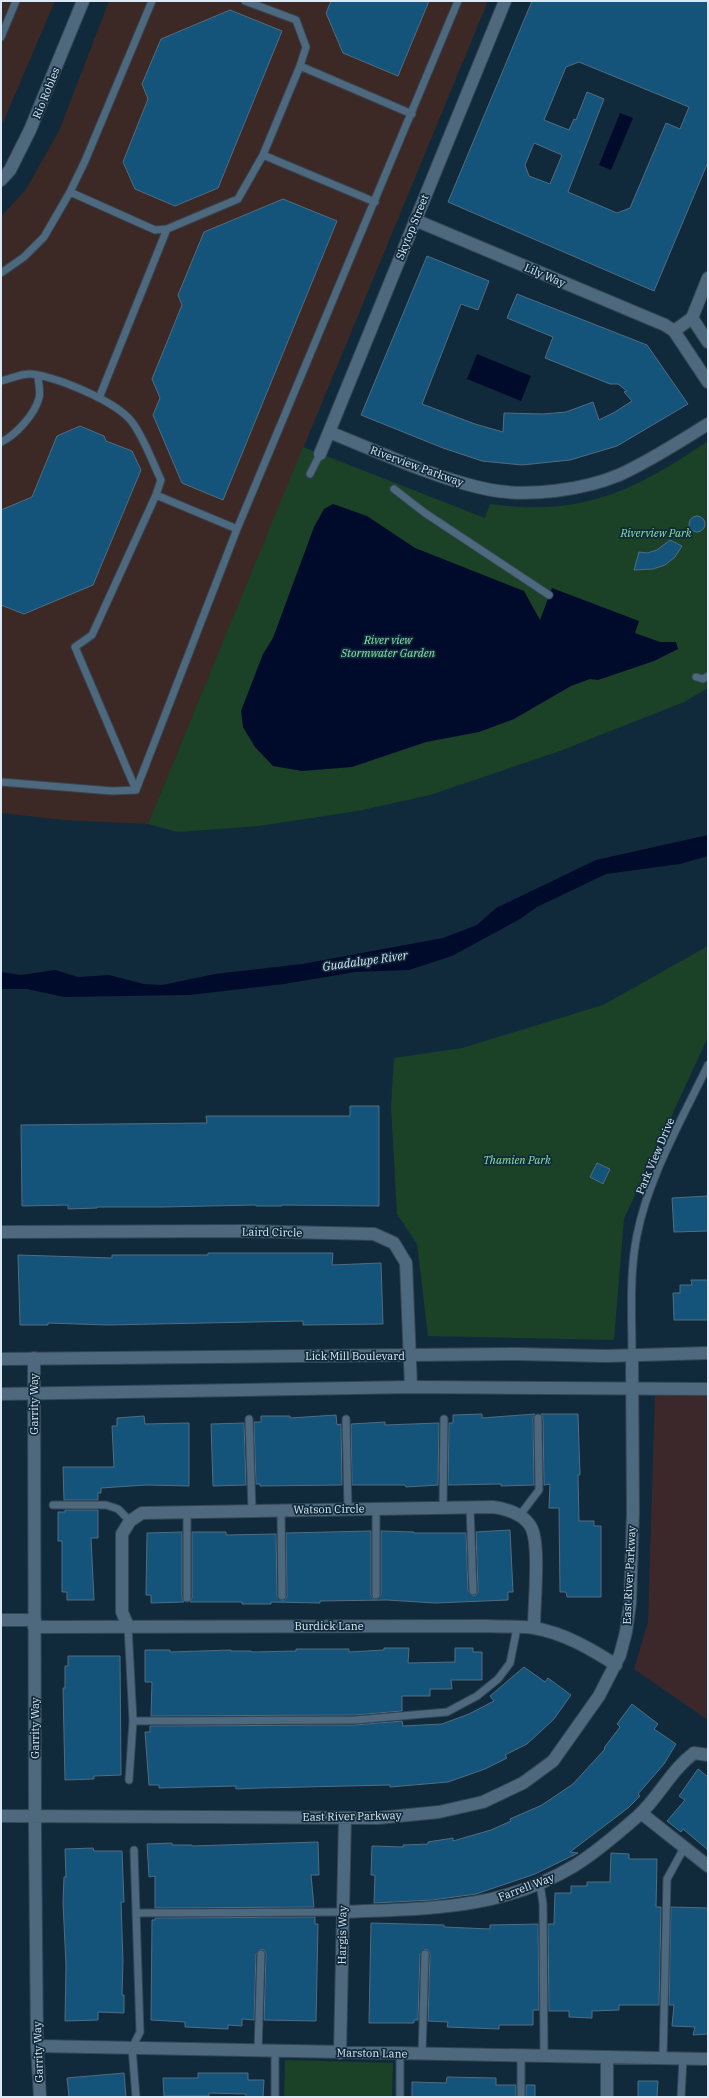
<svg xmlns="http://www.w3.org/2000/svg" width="709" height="2098" font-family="'IBM Plex Serif',serif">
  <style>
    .commercial { fill: #3c2926 }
    .education { fill: #3c282b }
    .green { fill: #1b4127 }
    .water { fill: #000b2b }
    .building { fill: #14547b; stroke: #516c81; fill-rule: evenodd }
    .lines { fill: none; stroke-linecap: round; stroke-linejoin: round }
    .lane-casing { stroke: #344655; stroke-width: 9 }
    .street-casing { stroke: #344655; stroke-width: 14 }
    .secondary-casing { stroke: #344655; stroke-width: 14 }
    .lane { stroke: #4e697e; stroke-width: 7 }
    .street { stroke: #4e697e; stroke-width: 12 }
    .secondary { stroke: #4e697e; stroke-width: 12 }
    .labels { text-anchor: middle; stroke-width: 3.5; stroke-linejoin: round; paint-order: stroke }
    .street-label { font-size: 11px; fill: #dae9f5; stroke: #102a3b }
    .park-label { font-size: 11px; font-style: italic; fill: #8ce2a4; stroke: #102a3b }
    .water-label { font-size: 12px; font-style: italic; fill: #d7e1f1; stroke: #102a3b }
  </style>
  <rect width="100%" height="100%" fill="#102a3b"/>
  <path class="commercial" d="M1 1H55L1 127Z
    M109 1H488L148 824 64 820 1 813V217L26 189 59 131Z"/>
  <path class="education" d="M655 1394 708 1395V1720L634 1669 648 1622Z"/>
  <path class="green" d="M708 441V688L684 702 560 751 430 795 358 811 259 826 178 832 148 824 303 447 485 518 490 504C581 517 634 491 708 441Z
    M708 946V1037L624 1219 614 1340 428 1336 417 1244 397 1214 391 1107 394 1058 462 1048 603 1005Z
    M285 2060 393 2063 392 2097H284Z"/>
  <path class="water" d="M620 113 633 118 611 170 599 165Z
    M477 354 531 376 521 401 467 379Z
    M333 504 367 516 415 548 524 591 540 620 552 588 639 621 635 633 660 642H676L678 649 654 661 598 680 590 679 571 686 514 719 479 732 426 742 352 767 302 771 273 766 255 747 243 727 241 711 263 654 273 638 314 527 324 509Z
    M708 835V856L680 864 606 874 537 907 520 919 452 956 409 970 355 972 284 984 190 995 64 997 27 989H1V972L21 975 55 970 78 977 109 975 144 984 162 985 215 974 302 964 443 938 477 925 496 908 596 860Z"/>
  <path class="building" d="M331 1H429L398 76 343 53 326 13Z
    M532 1H708V162L654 291 448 202ZM579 62 689 107 680 129 666 123 630 208 617 213 568 192 604 99 587 92 576 120 574 119 569 130 544 120 566 67ZM534 143 562 155 550 184 529 176 525 165Z
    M230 10 282 31 218 188 175 206 135 189 123 162 148 99 142 84 161 39Z
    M283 199 337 221 223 500 182 483 153 415 160 398 152 379 182 305 178 295 204 232Z
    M427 256 489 281 478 310 461 304 422 404 475 424 503 432 504 413 543 414 566 412 593 402 599 420 615 412 632 401 624 392 627 391 618 384H610L545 358 553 337 507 318 517 294 647 345 688 404 617 446 570 460 522 465 482 461 443 448 361 415Z
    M80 426 104 436 106 441 132 451 141 470 93 585 24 614 1 605V510L32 497 57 436Z
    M689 524a8 8 0 1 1 16 0a8 8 0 1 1-16 0Z
    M670 540 682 546 675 557 665 565 653 569 634 570 639 552 647 553 657 550Z
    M350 1106H379V1206L282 1205V1206H256V1205L162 1207H97V1208L68 1209V1205L22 1206 21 1125 207 1123 206 1116H350Z
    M597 1163 610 1169 603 1184 590 1177Z
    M708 1196V1231L674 1232 672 1198Z
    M208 1253H333L332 1265 381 1263 383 1324 303 1325V1321L108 1325 48 1323V1325H20L18 1255 112 1258V1255H208Z
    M691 1280H708V1320H674L673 1293H680V1285H692Z
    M482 1414V1418L535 1414 533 1418 534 1485 501 1486V1484L448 1485 449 1423H453V1415Z
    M541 1414H578L580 1475H578L579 1521H594V1526H601V1597H567L566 1592H560L559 1508H549L550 1484 544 1485 543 1418Z
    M336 1415 337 1425 341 1424 342 1485 260 1486V1484H256L254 1422H261V1416H290V1418Z
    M144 1416 145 1424 189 1423V1486L146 1485 101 1488V1493H98V1500H64L63 1467H114L112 1426H117V1418Z
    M385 1422V1425L439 1423 438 1485 406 1487 405 1485H352L351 1424Z
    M244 1423 246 1485 213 1486 211 1424Z
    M65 1510H98V1538H91L94 1600H67V1592H62V1541H58V1512H65Z
    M510 1530 513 1592H508V1600L435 1603 387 1600 320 1601V1603L271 1602V1604H242V1602H190L192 1598V1532H226V1535L276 1534 277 1596 282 1601 285 1600 287 1596 286 1533 371 1531V1595L373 1599 376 1600 381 1595V1531L414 1532V1533H466L468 1591 473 1596 476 1595 478 1591 476 1532Z
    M182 1532V1598L184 1602 151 1603V1595H146L147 1533Z
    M384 1648H409L408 1663 455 1662V1648H473V1652H482V1680H451L452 1689H430V1696H402V1711L355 1715 151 1716 152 1682H145V1650H170V1652L231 1650V1651H251L252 1652 296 1651V1649H349V1652L384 1650Z
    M68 1656H120L121 1775 94 1776V1779L65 1780 63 1688H65V1666H68Z
    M524 1667 545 1682 548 1678 571 1695 554 1719 527 1744 505 1755 507 1758 485 1769 448 1782 390 1787V1785L261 1788 236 1789V1786L159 1788V1785H149L145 1732H150V1726L355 1725 402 1721 403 1726 442 1724 469 1714 494 1701 490 1696Z
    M632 1704 658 1724 654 1729 676 1744 664 1764 638 1794 640 1796 628 1808 570 1852 578 1853 535 1874 476 1894 432 1900 374 1903 375 1875H371L372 1846 403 1847V1845L428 1844V1842L453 1838V1841L491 1830 511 1821 510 1819 542 1805 573 1784 605 1749 604 1748 620 1727 617 1724Z
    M698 1769 708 1777V1850L683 1829 681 1832 667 1821 685 1800 679 1796Z
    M318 1842 319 1875H311L314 1907 155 1908V1876L149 1877 147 1844 172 1843V1845H192V1846Z
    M93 1848 94 1851H122L124 1902H121L123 1961 122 1995H124V2013L98 2012V2020L65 2021 66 1965 63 1902 64 1877H66L65 1849Z
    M611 1853 629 1854V1859H657L656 1907H661L659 2005H619V2010L592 2011V2018L569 2017V2011H549L548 1924H554L555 1893H571V1886H587V1882H610Z
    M671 1907 708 1908V2034L693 2035 695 2027 672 2026 674 2005H669Z
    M315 1917V1924H318L316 2021 264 2020 266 1954 264 1950 261 1949 256 1954 254 2020 242 2019V2026L228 2025V2029L185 2027V2022L151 2020 152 1920H155V1918Z
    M371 1923 444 1925V1927L490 1929V1925L538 1924 539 2010H533V2025H499V2029L447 2027 448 2022 428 2021 430 1954 428 1950 425 1949 420 1954 418 2020H414V2023H369Z
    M124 2073 126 2097H69L67 2078Z
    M198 2073H248V2080H264L263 2097H246V2094L209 2093V2096H164L163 2078H198Z
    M447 2077 496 2078V2085H516V2097H412V2082L446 2083Z
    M638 2081H658L657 2097H638Z
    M526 2085H535V2097H526Z"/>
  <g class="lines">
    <g class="lane-casing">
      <path id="lane" d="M1 37 16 1
        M300 66 412 114
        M263 155 375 202
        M70 192 155 230 167 229 238 199 263 155 300 66 306 47 296 20 245 1
        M1 273 24 257 44 237 70 192 85 161 152 1
        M1 381C10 379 22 373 31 374 57 377 116 401 132 422 143 436 153 463 161 480L156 495 92 635 75 647 136 790
        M99 398 167 229
        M1 442C16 435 35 414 39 398 41 392 38 382 38 376
        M310 474 320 454
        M394 489 425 513 549 595
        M156 495 237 529
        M696 677 703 679 708 676
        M1 782 112 791 136 790
        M136 790 237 529 458 1
        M632 1356C632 1315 629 1275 637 1235 648 1178 683 1117 708 1065
        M249 1419 252 1510
        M346 1419 348 1509
        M53 1505H106L118 1509 130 1521
        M443 1507 444 1419
        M470 1507 473 1591
        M376 1508V1595
        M281 1510 282 1596
        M187 1511V1598
        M520 1515 539 1490 538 1418
        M128 1626 133 1721 129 1780
        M133 1721 355 1720 447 1712 477 1696 498 1679 510 1663 517 1628
        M134 1850 140 2032 132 2048 136 2097
        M540 1884 543 1904 544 2057
        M137 1913 343 1912
        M258 2051 261 1954
        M400 2054V2097
        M422 2054 425 1954
        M663 2059 667 1879 684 1848
        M275 2097V2051
        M521 2097V2056
        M681 2097 683 2059"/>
    </g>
    <g class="street-casing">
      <path id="street" d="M415 220 665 325 674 331 708 382
        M692 318 708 342
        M674 331 692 318 708 278
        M329 432C379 452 439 480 491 490 530 497 583 490 619 475 650 461 679 442 708 424
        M320 454 505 1
        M1 1232 246 1231 374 1234 394 1243 406 1263 411 1387
        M34 1358 35 1833 37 2046 40 2097
        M1 1620H35
        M128 1626 122 1612V1534L130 1521 142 1513 493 1507C507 1509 525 1514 532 1529 540 1549 534 1605 534 1628
        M34 1627 487 1626C502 1627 519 1626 534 1628 564 1633 591 1649 616 1665
        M641 1813 708 1866
        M1 1816 378 1818 439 1812 483 1802 523 1783 553 1761 599 1696 620 1655 626 1632 630 1603 633 1513 632 1356
        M343 1912C426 1908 499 1911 574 1866 597 1852 617 1834 638 1816 659 1797 671 1770 694 1753L708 1755
        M37 2046 708 2059
        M340 2053 345 1818
        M607 2097V2058"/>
    </g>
    <g class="secondary-casing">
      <path id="secondary" d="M1 180 10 170 30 130 83 1
        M1 1359 517 1354 606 1356 708 1353
        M1 1394 411 1387 708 1389"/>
    </g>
    <use href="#lane" class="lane"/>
    <use href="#street" class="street"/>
    <use href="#secondary" class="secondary"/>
  </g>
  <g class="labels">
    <g class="street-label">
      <text transform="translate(46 93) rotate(-68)" y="4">Rio Robles</text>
      <text transform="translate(412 227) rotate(-68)" y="4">Skytop Street</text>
      <text transform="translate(545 275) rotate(23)" y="4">Lily Way</text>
      <text transform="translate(417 466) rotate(20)" y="4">Riverview Parkway</text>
      <text transform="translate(655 1156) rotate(-67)" y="4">Park View Drive</text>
      <text transform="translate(272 1232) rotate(1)" y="4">Laird Circle</text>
      <text x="355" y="1360">Lick Mill Boulevard</text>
      <text transform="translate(34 1404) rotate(-90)" y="4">Garrity Way</text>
      <text transform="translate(329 1509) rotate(-1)" y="4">Watson Circle</text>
      <text transform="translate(629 1575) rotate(-87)" y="4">East River Parkway</text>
      <text x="329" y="1630">Burdick Lane</text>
      <text transform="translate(35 1728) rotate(-90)" y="4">Garrity Way</text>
      <text transform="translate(352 1816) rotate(-1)" y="4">East River Parkway</text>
      <text transform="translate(526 1887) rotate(-21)" y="4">Farrell Way</text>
      <text transform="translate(342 1935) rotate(-89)" y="4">Hargis Way</text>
      <text transform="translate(38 2052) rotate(-92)" y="4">Garrity Way</text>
      <text transform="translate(372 2053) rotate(1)" y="4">Marston Lane</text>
    </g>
    <g class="park-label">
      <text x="656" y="537">Riverview Park</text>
      <text x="388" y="644">River view<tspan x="388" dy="13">Stormwater Garden</tspan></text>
      <text x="517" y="1164">Thamien Park</text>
    </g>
    <g class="water-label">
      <text transform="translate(365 961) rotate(-8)" y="4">Guadalupe River</text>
    </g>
  </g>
  <rect width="709" height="2098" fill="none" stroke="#dae9f5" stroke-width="4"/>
</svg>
